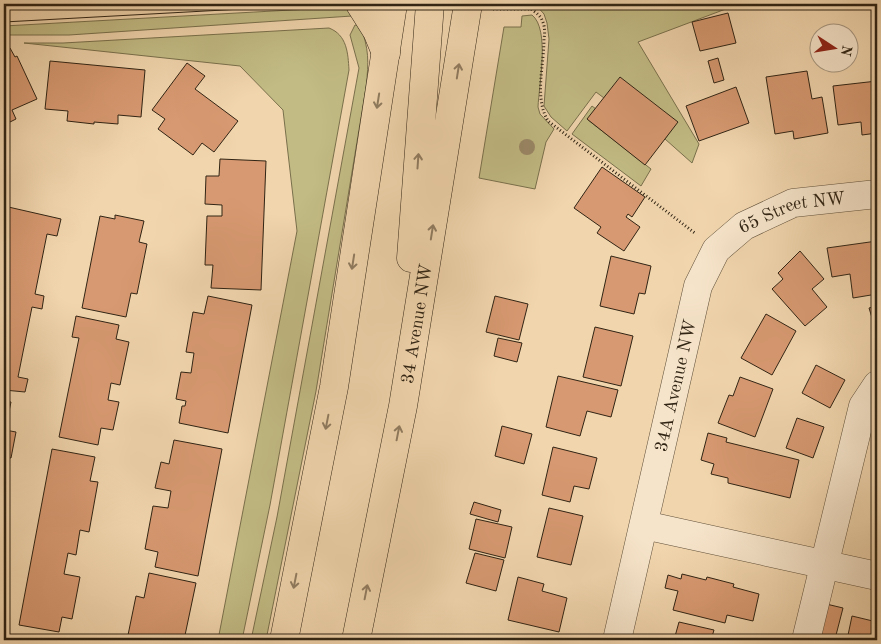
<svg xmlns="http://www.w3.org/2000/svg" width="881" height="644" font-family="'Old Standard TT',serif">
  <style>
    .green { fill: #c2bb84; stroke: #79704c }
    .building { fill: #d79971; stroke: #302414 }
    .lines { fill: none; stroke-linecap: round; stroke-linejoin: round }
    .minor-casing { stroke: #60503a; stroke-width: 29 }
    .major-casing { stroke: #302414; stroke-width: 29 }
    .path { stroke: #302414; stroke-width: 3; stroke-dasharray: 1 2.5; stroke-linecap: butt }
    .minor { stroke: #f6e4ca; stroke-width: 28 }
    .major { stroke: #f1d5ad; stroke-width: 28 }
    .tram { stroke: #302414; stroke-width: 1 }
    .tree { fill: #9b8968 }
    .oneway { stroke: #907c60 }
    .labels { text-anchor: middle; stroke-width: 5; stroke-linejoin: round; paint-order: stroke }
    .street-label { font-size: 18px; fill: #302414; stroke: #f6e4ca }
  </style>
  <rect width="100%" height="100%" fill="#f1d5ad"/>
  <filter id="stains"><feTurbulence type="fractalNoise" baseFrequency=".004" numOctaves="4"/><feColorMatrix values="0 0 0 0 .2 0 0 0 0 .09 0 0 0 0 .02 0 0 0 .5 -.17"/></filter>
  <radialGradient id="worn" r=".72"><stop offset=".6" stop-color="#630" stop-opacity="0"/><stop offset="1" stop-color="#630" stop-opacity=".3"/></radialGradient>
  <path class="green" d="M535 4H739L638 42 699 144 692 163 665 139 677 122 604 98 596 92 567 131 551 117 544 106 549 39 547 23 544 14Z
    M345 7 351 12 352 16 69 35H4V26Z
    M532 15C550 29 539 85 538 107L540 114 554 129 546 142 535 189 479 178 504 27H521L522 16Z
    M355 25H360C369 49 369 61 366 87L316 391 266 640H251L277 517 359 68 350 35Z
    M329 28C347 35 348 53 349 70L270 505 242 640H218L297 231 283 110 240 66 24 43H63Z
    M592 106 596 109 588 120 651 169 641 186 572 134Z"/>
  <path class="building" d="M728 13 736 43 700 51 692 22Z
    M10 48 15 57 17 56 37 99 12 110 16 119 4 125V51Z
    M718 58 724 80 714 83 708 61Z
    M50 61 145 70 141 117 118 115V124L94 122V124L67 121 68 111 45 109Z
    M187 63 205 76 195 89 238 121 214 152 202 143 193 155 158 129 165 119 152 110Z
    M807 71 812 99 822 97 828 133 794 139 793 131 775 134 766 77Z
    M620 77 678 122 645 165 587 119Z
    M877 81V133L862 135 861 122 838 125 833 86Z
    M736 87 749 123 699 141 686 106Z
    M220 159 266 161 261 290 211 288 213 265H205L207 216H222V205L205 204 206 176H219Z
    M602 167 645 197 632 217 628 214 626 217 640 227 624 251 597 233 601 227 574 208Z
    M4 206 61 219 57 236 47 234 35 294 44 296 42 309 32 307 18 377 28 379 25 392 4 390Z
    M115 215 144 221 139 242 147 244 137 294 131 293 126 317 82 308 100 216 115 219Z
    M877 241V294L853 298 850 274 832 277 827 248Z
    M800 251 824 279 812 289 827 307 805 326 772 289 783 279 778 273Z
    M611 256 651 266 645 294 639 293 634 314 600 306Z
    M208 296 252 305 228 433 179 423 182 406H185L186 401 176 399 181 372 191 373 194 353 186 352 193 312 204 314Z
    M495 296 528 304 519 340 486 332Z
    M877 306V334L869 308Z
    M766 314 796 331 772 375 741 358Z
    M76 316 119 325 116 339 129 342 120 385 111 383 108 400 119 402 113 430 101 428 98 445 59 437 79 338 72 337Z
    M595 327 633 336 621 386 583 377Z
    M498 338 522 343 517 362 494 356Z
    M816 365 845 380 830 408 802 393Z
    M558 376 618 390 611 417 587 411 580 436 546 427Z
    M740 377 773 389 755 437 718 423 729 395 733 396Z
    M4 401 11 402 5 430 16 432 11 458 4 457Z
    M797 418 824 427 813 458 786 448Z
    M502 426 532 434 524 464 495 456Z
    M708 433 727 438 726 442 799 460 790 498 728 483V478L711 474 714 464 701 460Z
    M174 440 222 449 198 576 155 567 158 552 145 549 153 506 168 508 171 491 155 488 161 462 169 464Z
    M553 447 597 458 589 489 574 486 570 502 542 495Z
    M52 449 95 457 90 481 98 482 89 532 80 530 76 555 68 553 64 574 80 577 72 619 62 617 59 632 19 625Z
    M474 502 501 510 498 522 470 514Z
    M549 508 583 516 571 565 537 557Z
    M476 519 512 527 505 558 469 549Z
    M475 553 504 560 496 591 466 583Z
    M149 573 196 583 184 640H127L136 596 144 598Z
    M682 574 706 580 707 577 734 584 733 587 759 594 753 621 727 615 725 623 673 610 678 591 665 588 668 575 681 579Z
    M518 577 544 584 542 591 567 598 559 632 508 620Z
    M818 602 843 608 835 639 810 633Z
    M852 616 877 622V640H847Z
    M679 622 714 630 711 640H674Z"/>
  <g class="lines">
    <g class="minor-casing">
      <g id="minor">
        <path d="M644 525 877 576"/>
        <path id="s1" d="M617 640 698 286 716 250 744 226 793 203 877 194"/>
        <path d="M806 640 863 406 877 385"/>
      </g>
    </g>
    <g class="major-casing">
      <g id="major">
        <path d="M360 4 377 31 386 53"/>
        <path d="M411 258 430 4"/>
        <path d="M284 640 334 387 393 4"/>
        <path id="s2" d="M356 640 403 406 468 4"/>
      </g>
    </g>
    <path class="path" d="M493 9H531C535 12 540 15 542 20 545 26 545 33 544 39 544 66 534 97 548 121L696 234"/>
    <use href="#minor" class="minor"/>
    <use href="#major" class="major"/>
    <path class="tram" d="M4 7 71 4
      M4 22 334 4"/>
  </g>
  <circle class="tree" cx="527" cy="147" r="8"/>
  <defs><path id="oneway-shaft" d="M-6 0H5M1.5-3L5.5 0L1.5 3" fill="none" stroke-width="1.6" stroke-linecap="round" stroke-linejoin="round" transform="scale(1.25)"/></defs>
  <g class="oneway">
    <use href="#oneway-shaft" transform="translate(458 71) rotate(-81)"/>
    <use href="#oneway-shaft" transform="translate(378 101) rotate(99)"/>
    <use href="#oneway-shaft" transform="translate(418 161) rotate(-86)"/>
    <use href="#oneway-shaft" transform="translate(432 232) rotate(-81)"/>
    <use href="#oneway-shaft" transform="translate(353 262) rotate(99)"/>
    <use href="#oneway-shaft" transform="translate(327 422) rotate(101)"/>
    <use href="#oneway-shaft" transform="translate(398 433) rotate(-79)"/>
    <use href="#oneway-shaft" transform="translate(295 581) rotate(101)"/>
    <use href="#oneway-shaft" transform="translate(366 592) rotate(-79)"/>
  </g>
  <g class="labels">
    <g class="street-label">
      <text dy="6" stroke="none"><textPath href="#s1" startOffset="491">65 Street NW</textPath></text>
      <text dy="6" stroke="none"><textPath href="#s2" startOffset="322">34 Avenue NW</textPath></text>
      <text dy="6" stroke="none"><textPath href="#s1" startOffset="261">34A Avenue NW</textPath></text>
    </g>
  </g>
  <rect width="881" height="644" fill="none" stroke="#f1d5ad" stroke-width="20"/>
  <rect x="5" y="5" width="871" height="634" fill="none" stroke="#302414" stroke-width="2.5"/>
  <rect x="10" y="10" width="861" height="624" fill="none" stroke="#302414"/>
  <g transform="translate(834 48) rotate(102)"><circle r="24" fill="#f6e4ca" stroke="#a79781"/>
  <path d="M0-4L9 19L0 12L-9 19Z" fill="#8f2418"/>
  <text y="-8" font-size="14" font-weight="bold" text-anchor="middle" fill="#302414">N</text>
  </g>
  <rect width="100%" height="100%" filter="url(#stains)"/>
  <rect width="100%" height="100%" fill="url(#worn)"/>
</svg>
